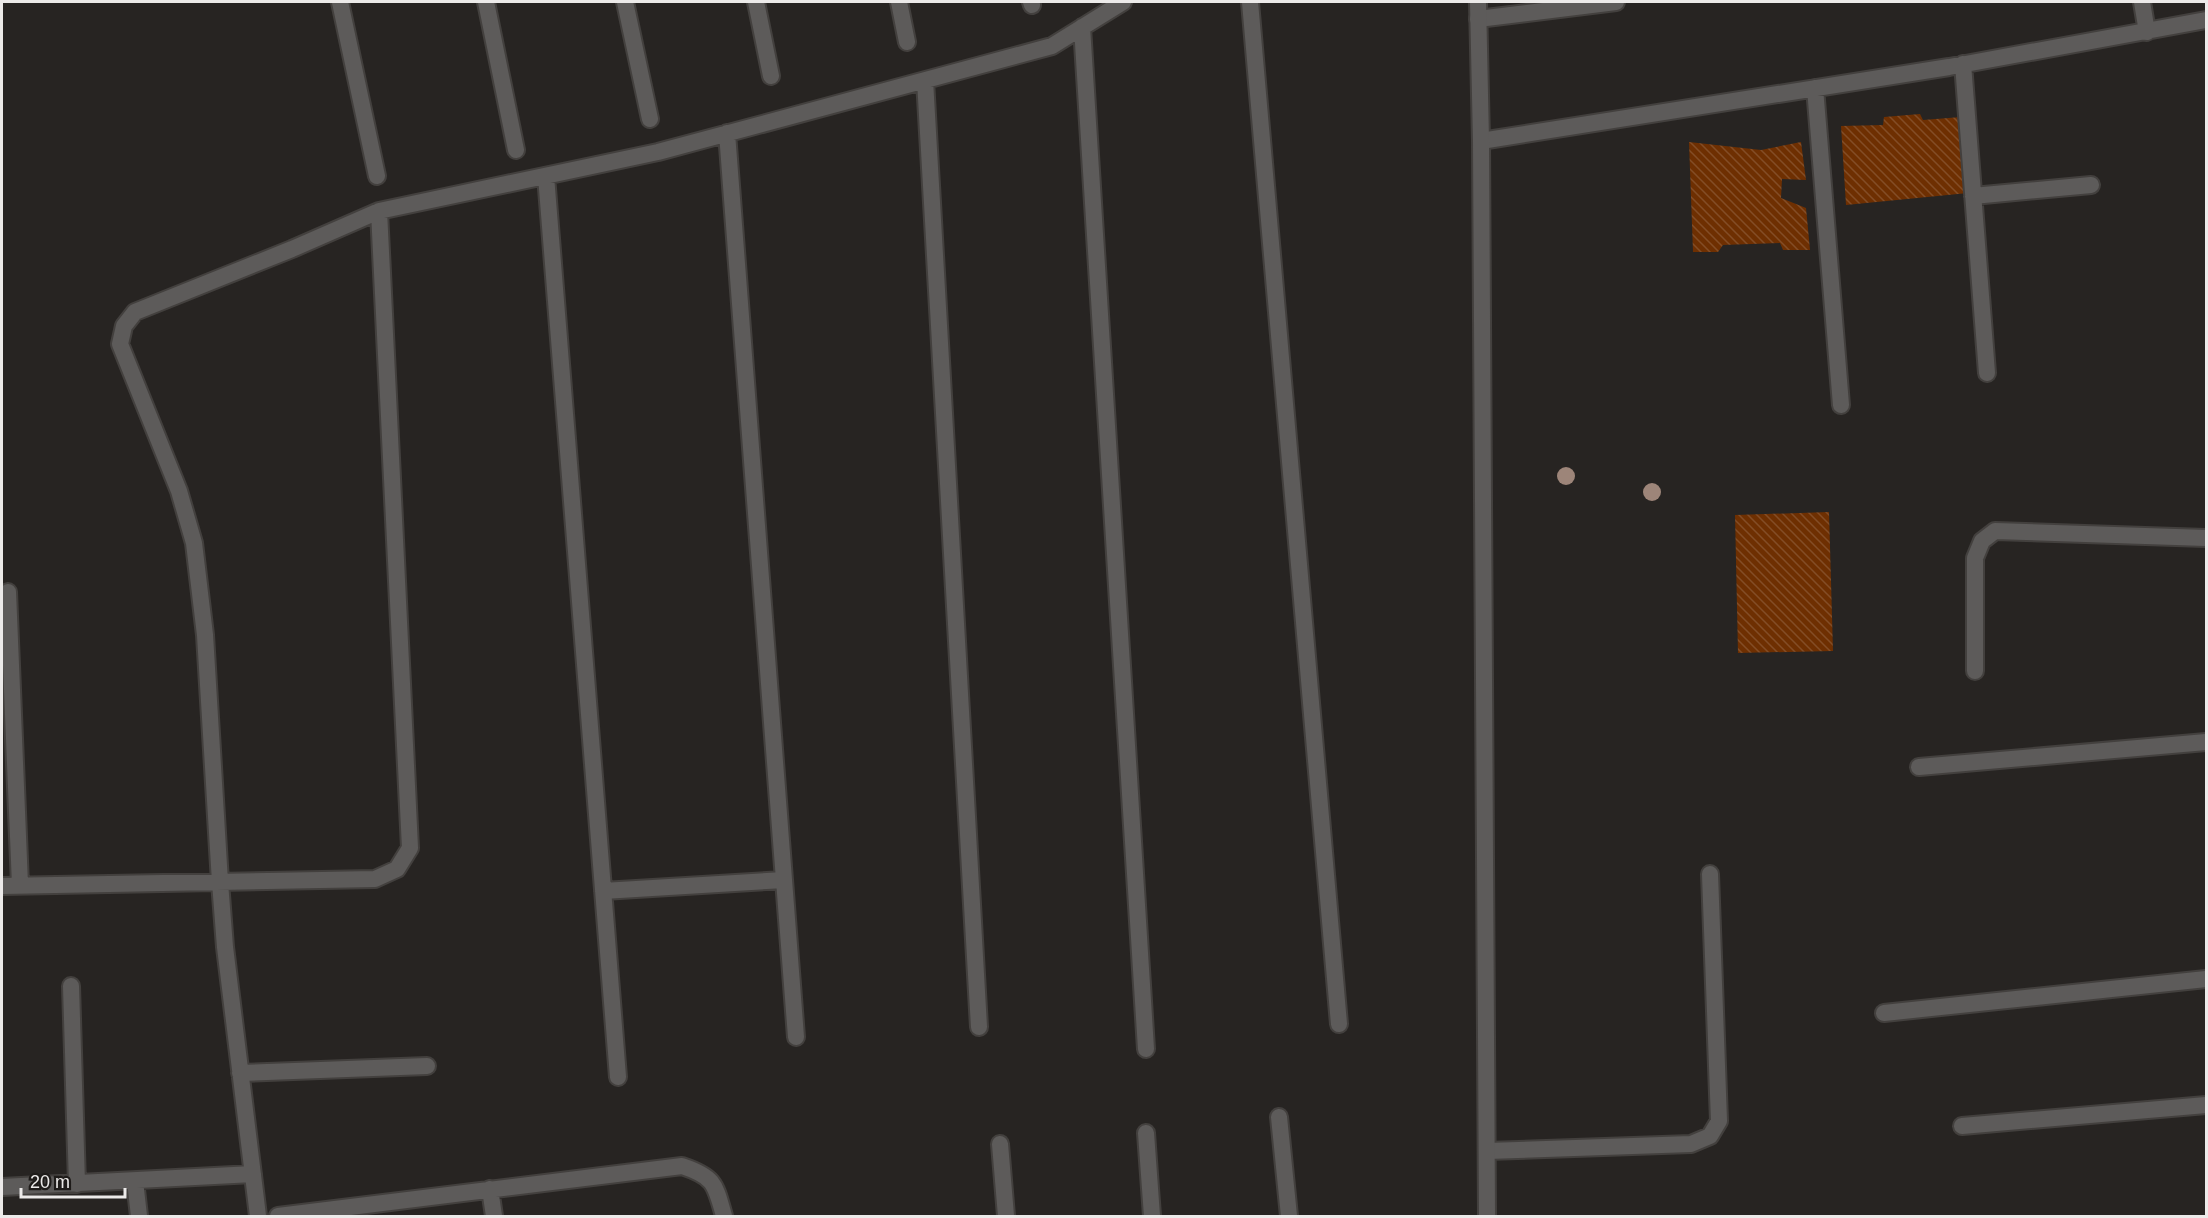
<svg xmlns="http://www.w3.org/2000/svg" width="2208" height="1218" font-family="Arial,sans-serif">
  <style>
    .building { fill: url(#building-back-hatch) }
    .lines { fill: none; stroke-linecap: round; stroke-linejoin: round }
    .minor-casing { stroke: #43403e; stroke-width: 20 }
    .tertiary-casing { stroke: #43403e; stroke-width: 20 }
    .minor { stroke: #5d5b5a; stroke-width: 16 }
    .tertiary { stroke: #5d5b5a; stroke-width: 16 }
    .tree { fill: #9d8579 }
  </style>
  <defs>
    <pattern id="building-back-hatch" width="6" height="6" patternUnits="userSpaceOnUse" patternTransform="scale(1.5)"><rect width="6" height="6" fill="#6e2f01"/><path d="M-1 5l2 2M0 0l6 6M5-1l2 2" fill="none" stroke="#834d26"/></pattern>
  </defs>
  <rect width="100%" height="100%" fill="#272422"/>
  <path class="building" d="M1920 114 1923 120 1961 117 1968 193 1846 205 1841 126 1883 125 1884 117Z
    M1689 142 1761 150 1801 142 1806 180 1782 179 1781 198 1806 208 1810 250H1783L1780 243 1723 245 1718 252H1693Z
    M1829 512 1833 651 1738 653 1735 515Z"/>
  <g class="lines">
    <g class="minor-casing">
      <path id="minor" d="M340 2 377 176
        M486 2 516 150
        M625 2 650 119
        M756 2 771 76
        M899 2 907 42
        M1031 2 1032 5
        M1250 2 1339 1024
        M2142 2 2147 32
        M1478 19 1616 2
        M1082 27 1146 1049
        M1963 64 1987 373
        M925 80 979 1027
        M1815 88 1841 405
        M727 133 796 1037
        M1481 141 1949 67 2206 20
        M546 176 618 1077
        M1973 196 2091 185
        M8 592 20 885
        M1975 671V558L1982 541 1995 531 2206 538
        M1919 767 2206 742
        M2 886 375 879 397 869 410 848 379 211
        M603 891 784 880
        M71 986 77 1184
        M1884 1013 2206 979
        M240 1073 427 1066
        M1279 1117 1289 1216
        M1962 1126 2206 1105
        M1146 1133 1152 1216
        M1000 1144 1006 1216
        M1487 1151 1691 1144 1710 1136 1719 1121 1710 874
        M135 1181 139 1216
        M2 1187 253 1174
        M490 1189 494 1216
        M258 1216 225 947 220 882 205 635 194 543 179 491 120 344 124 326 135 312 292 249 379 211 658 152 1052 46 1123 2
        M278 1216 682 1166C715 1177 715 1184 724 1216"/>
    </g>
    <g class="tertiary-casing">
      <path id="tertiary" d="M1478 2 1481 141 1487 1216"/>
    </g>
    <use href="#minor" class="minor"/>
    <use href="#tertiary" class="tertiary"/>
  </g>
  <g class="tree">
    <circle cx="1566" cy="476" r="9"/>
    <circle cx="1652" cy="492" r="9"/>
  </g>
  <rect width="2208" height="1218" fill="none" stroke="#eceae9" stroke-width="6"/>
  <path d="M21 1188v9h104v-9" fill="none" stroke="#eceae9" stroke-width="3"/>
  <text x="30" y="1188" font-size="18" fill="#eceae9" stroke="#1e1b19" stroke-width="4.5" paint-order="stroke">20 m</text>
</svg>
